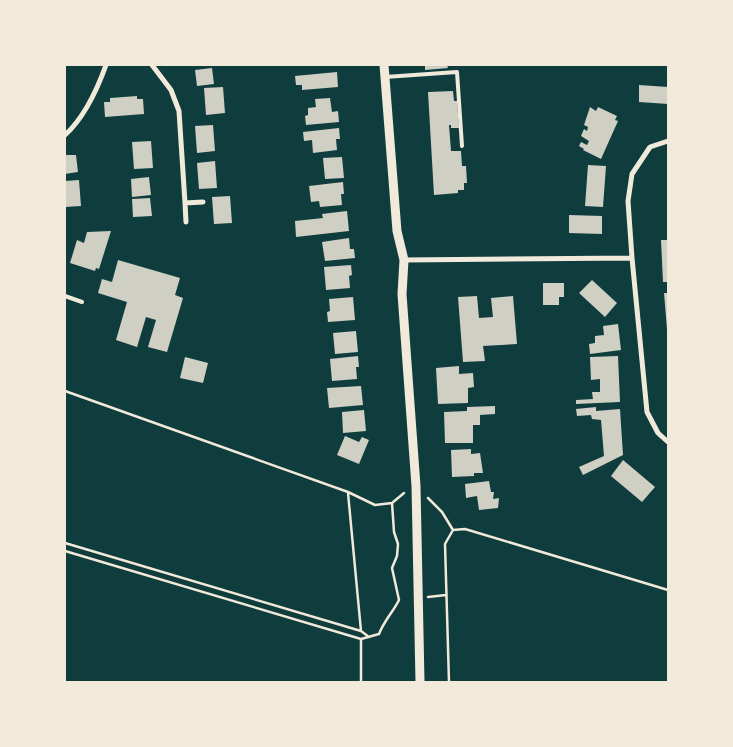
<svg xmlns="http://www.w3.org/2000/svg" width="733" height="747" font-family="'Asap Condensed',sans-serif">
  <style>
    .building { fill: #cfcfc3 }
    .lines { fill: none; stroke-linecap: round; stroke-linejoin: round }
    .path { stroke: #f1e9da; stroke-width: 2.5 }
    .service { stroke: #f1e9da; stroke-width: 4 }
    .minor { stroke: #f1e9da; stroke-width: 5 }
    .tertiary { stroke: #f1e9da; stroke-width: 9 }
  </style>
  <rect width="100%" height="100%" fill="#0f3d3e"/>
  <path class="building" d="M425 65H447L448 68 425 70Z
    M212 68 214 84 197 86 195 70Z
    M337 72 338 87 302 90V85H296L295 76Z
    M639 85 668 87V104L639 102Z
    M223 87 225 113 206 115 204 88Z
    M453 91 454 101H457L459 128H451V125H449L451 151H461L462 166H466L467 183H464V190H458V193L434 195 428 92Z
    M137 96V99H143L144 114 105 117 104 102H110V98Z
    M330 98 332 112 338 111 339 122 306 125 305 116 308 115V108L316 107 315 99Z
    M590 107 596 111 598 107 617 116 615 120 618 121 601 159 583 150 584 149 579 146 581 142 587 145 589 141 581 136 584 129 587 131 588 127 584 125Z
    M213 125 215 151 197 153 195 126Z
    M339 128 340 139H336L337 150 313 153 312 140 304 141 303 132Z
    M151 141 153 168 134 169 132 142Z
    M65 155H76L78 172 65 174Z
    M342 157 344 178 325 179 323 158Z
    M215 161 217 188 199 189 197 163Z
    M588 165 606 166 603 207 585 206Z
    M149 177 151 195 132 197 131 179Z
    M79 180 81 206 65 207V181Z
    M343 182 344 194H341L342 205 320 207 319 201 311 202 309 186Z
    M230 196 232 223 214 224 212 197Z
    M150 198 152 216 133 217 132 199Z
    M347 211 349 231 296 237 295 221 323 218 322 214Z
    M569 215 602 216V234L569 233Z
    M111 231 99 269 96 268 95 271 70 263 77 240 84 243 87 232Z
    M349 238 350 249H354L355 258 325 261 322 242Z
    M661 240H668V282H663Z
    M118 260 180 278 175 295 183 298 167 352 148 347 156 320 146 317 137 347 116 340 127 302 98 293 102 279 112 282Z
    M351 265 352 275 349 276 350 288 326 290 324 267Z
    M592 280 617 303 605 317 579 293Z
    M543 283H564V297H559V305H543Z
    M664 293H668V329H667Z
    M477 296 479 318 493 317 491 298 513 296 517 344 483 346 485 361 463 362 458 297Z
    M353 297 355 320 328 322 327 312 330 311 329 299Z
    M618 324 621 350 590 354 589 344 595 343V336L604 335 603 326Z
    M356 331 358 352 335 354 333 333Z
    M358 356 359 367H356L357 379 332 381 330 359Z
    M618 356 620 402 576 404V400L593 399 592 392H600V379L591 380 590 357Z
    M185 357 208 363 203 383 180 378Z
    M459 366V374L473 373 474 387 468 388V403L438 404 436 368Z
    M361 386 363 405 329 408 327 388Z
    M495 406V414L480 415V425H473V443H445L444 412 467 411V407Z
    M596 407V411L620 409 623 455 583 475 579 467 604 456 601 420 592 419 591 415 577 416 576 409Z
    M364 410 366 431 343 433 342 412Z
    M345 436 359 442 362 437 369 440 359 464 337 455Z
    M471 449V454L480 453 483 473H474V476L452 477 451 450Z
    M623 460 655 487 642 502 611 476Z
    M489 481 491 492H494L493 499 499 498 498 508 479 510 477 496 466 498 465 484Z"/>
  <g class="lines">
    <path class="path" d="M65 391 348 492 375 505 392 503 404 493
      M348 493 361 631
      M428 498 442 512 453 530
      M65 543 361 631 369 637
      M65 551 361 639
      M428 597 446 595
      M361 682V639L379 634C384 621 393 612 399 600L392 568 397 556 398 544 394 532 392 503
      M449 682 445 544 453 530 465 529 668 590"/>
    <path class="service" d="M385 77 457 72 462 146
      M65 296 82 302"/>
    <path class="minor" d="M152 65 171 90 179 111 185 203 203 202
      M65 135C85 117 97 90 106 65
      M185 203 186 222
      M632 258 647 412 658 433 668 442
      M404 260 632 258 628 201 632 174 650 147 668 141"/>
    <path class="tertiary" d="M384 65 397 231 404 260 402 294 416 486 420 682"/>
  </g>
  <rect width="733" height="747" fill="none" stroke="#f1e9da" stroke-width="132"/>
</svg>
